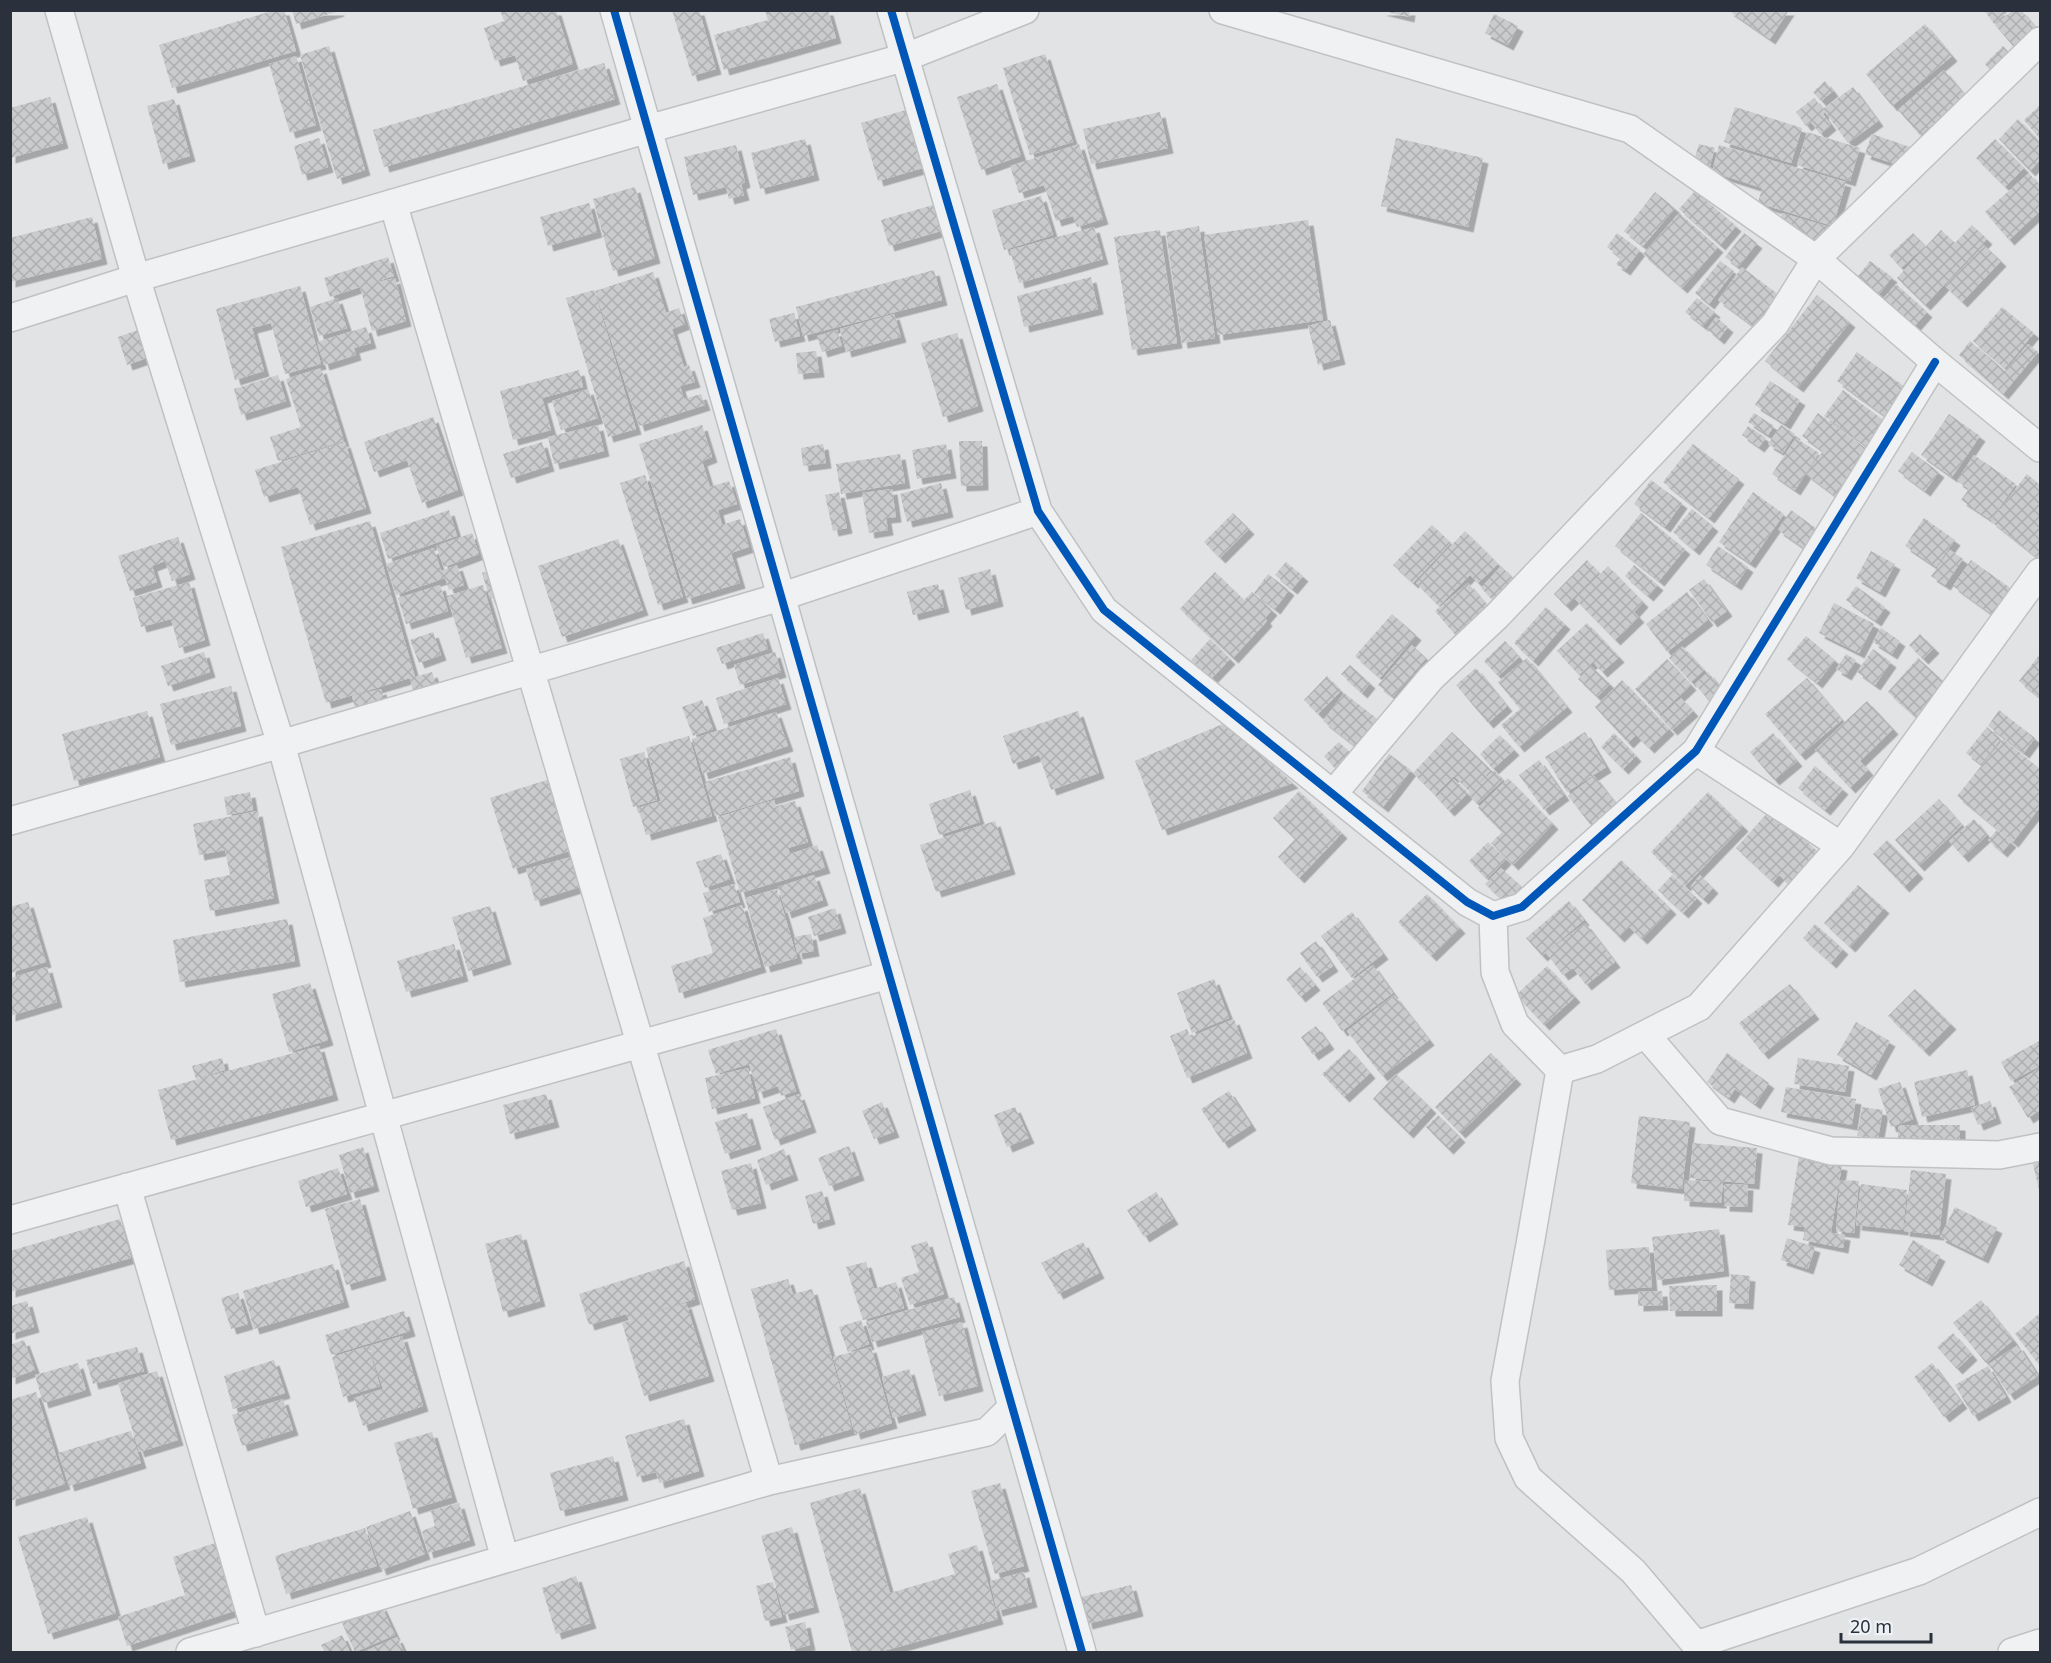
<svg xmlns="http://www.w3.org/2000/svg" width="2051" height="1663" font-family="'Noto Sans',sans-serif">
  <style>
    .building { fill: url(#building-cross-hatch); filter: url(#shadow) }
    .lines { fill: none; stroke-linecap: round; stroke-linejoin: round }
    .street-casing { stroke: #bfc1c3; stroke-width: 30 }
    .street { stroke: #f0f1f3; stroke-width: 27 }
    .cycleway-casing { stroke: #eef1f5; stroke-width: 11 }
    .cycleway { stroke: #0057b8; stroke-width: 8 }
  </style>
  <defs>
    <pattern id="building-cross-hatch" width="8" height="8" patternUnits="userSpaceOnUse" patternTransform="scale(1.5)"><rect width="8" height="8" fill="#c9cbcd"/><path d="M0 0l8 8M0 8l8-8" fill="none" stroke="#adafb1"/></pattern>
    <filter id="shadow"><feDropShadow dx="5.5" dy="5.5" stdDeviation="0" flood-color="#0004"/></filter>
  </defs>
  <rect width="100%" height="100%" fill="#e1e3e5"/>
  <path class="building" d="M275 10H284L296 51 172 88 159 45Z
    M292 10H339V11L296 24Z
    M500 10H556L573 64 523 81 515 55 495 61 484 28 504 21Z
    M672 10H699L716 69 692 76Z
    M765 10H828L836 38 724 70 714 35 768 20Z
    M1380 10H1410L1409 17Z
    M1728 10H1789L1770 39Z
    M1984 10H2010L1994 24Z
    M2013 10H2021L2040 33 2019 53 1995 25Z
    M1494 14 1518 26 1508 45 1485 33Z
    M1925 24 1952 56 1892 106 1866 74Z
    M329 46 365 170 337 179 300 55Z
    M2003 46 2015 59 1997 77 1985 64Z
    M1045 54 1073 142 1030 155 1003 68Z
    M296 56 316 125 290 133 269 64Z
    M604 63 615 99 384 167 373 130Z
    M1944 70 1966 96 1920 135 1898 110Z
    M1825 81 1833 91 1821 101 1813 92Z
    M997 84 1021 156 981 170 957 97Z
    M1853 87 1878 121 1848 143 1825 112 1823 114 1831 125 1820 134 1811 122 1806 126 1796 112 1814 98 1823 109Z
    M50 97 63 143 10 158V108Z
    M174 99 190 156 163 164 147 106Z
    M2040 105V139L2024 120Z
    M1735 107 1802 128 1791 163 1724 142Z
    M906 110 923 168 878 181 861 123Z
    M1160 112 1168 148 1091 164 1083 129Z
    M2018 119 2040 142V160L2030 171 1999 139Z
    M1807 132 1860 148 1850 181 1797 165Z
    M1872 134 1910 147 1904 167 1865 154Z
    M319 138 328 167 302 175 294 146Z
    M1396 138 1483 158 1468 227 1381 206Z
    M805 139 814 175 760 189 751 153Z
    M1995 139 2024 168 2005 187 1976 158Z
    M1079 144 1103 219 1077 227 1073 216 1056 221 1044 185 1019 193 1010 166Z
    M1699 144 1715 148 1709 169 1693 164Z
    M736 145 745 182 741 184 744 195 729 199 726 187 693 195 684 157Z
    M1719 145 1846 182 1833 226 1758 203 1762 188 1712 172Z
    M2029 173 2040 186V211L2009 240 1985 212Z
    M635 187 655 258 613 271 593 199Z
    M1695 191 1736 226 1720 245 1679 209Z
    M1655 192 1675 208 1643 246 1624 231Z
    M1041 196 1053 235 1004 250 992 210Z
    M589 203 597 232 548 246 540 217Z
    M933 205 941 231 889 246 881 220Z
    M1679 213 1718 247 1682 288 1643 254Z
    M1782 213 1830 227 1826 242 1778 228Z
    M92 217 102 259 10 282V238Z
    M1308 220 1323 320 1218 335 1204 235Z
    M1972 225 1987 239 1925 305 1897 278 1941 230 1955 243Z
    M1199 226 1215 338 1182 343 1166 232Z
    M1094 227 1103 259 1019 283 1010 250Z
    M1160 230 1177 343 1132 350 1114 237Z
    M1617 233 1640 250 1625 270 1616 264 1621 258 1607 247Z
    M1744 233 1757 243 1738 267 1725 257Z
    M1913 233 1925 246 1901 268 1889 255Z
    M1984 245 2001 261 1962 302 1945 286Z
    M388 257 394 276 365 285 395 278 406 321 372 331 360 287 330 297 324 278Z
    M1720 261 1734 271 1709 304 1695 293Z
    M1870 261 1892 277 1877 297 1855 280Z
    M1742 267 1783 298 1760 331 1718 300Z
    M934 270 942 300 803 336 796 307Z
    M653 272 666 313 679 308 685 324 672 329 684 367 689 365 695 382 680 386 684 399 701 394 705 405 639 426 595 291Z
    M1091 277 1098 309 1024 327 1017 296Z
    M1896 284 1927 312 1912 329 1881 301Z
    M300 286 321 364 285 374 271 323 252 328 264 371 235 380 216 309Z
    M594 290 636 429 608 437 566 298Z
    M1817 295 1850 322 1798 387 1765 361Z
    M337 298 347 328 319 336 310 307Z
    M1697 298 1715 312 1703 326 1685 312Z
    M2002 307 2034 333 2005 368 1973 341Z
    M794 313 800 336 775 342 769 319Z
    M894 314 901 337 846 352 840 329Z
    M1716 317 1728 327 1719 339 1707 329Z
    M1330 320 1340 359 1318 365 1308 326Z
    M366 327 371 343 354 348 356 355 324 365 317 342Z
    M138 330 147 358 127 365 118 337Z
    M837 330 842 346 822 352 817 336Z
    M957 333 978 406 943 417 921 343Z
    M1970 341 2005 371 2028 344 2038 352 2003 394 1959 355Z
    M816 351 819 372 798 374 796 353Z
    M1857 352 1905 387 1885 416 1837 381Z
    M321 368 344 441 278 461 270 437 301 427 286 379Z
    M579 370 583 387 542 398 551 430 513 440 500 391Z
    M278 375 286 401 241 415 234 389Z
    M1770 381 1800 400 1785 424 1755 405Z
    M588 389 598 418 561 430 552 401Z
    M1843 390 1886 422 1868 447 1824 416Z
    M1754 413 1774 426 1768 435 1748 422Z
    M1818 413 1871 452 1838 498 1806 474 1823 451 1802 436Z
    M1949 414 1980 436 1952 477 1921 455Z
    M433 417 458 490 422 503 407 460 374 472 364 442Z
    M598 425 604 451 554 464 548 437Z
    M702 425 712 457 702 461 710 487 729 481 737 504 718 510 722 525 740 519 749 547 731 553 740 583 687 599 639 444Z
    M1781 425 1795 434 1783 453 1768 444Z
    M1748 426 1766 438 1759 447 1742 435Z
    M1796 438 1819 453 1795 490 1772 474Z
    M959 441H982L983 485 961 486Z
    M345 442 366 508 310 525 298 487 264 497 255 470Z
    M542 442 549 466 511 478 503 454Z
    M823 444 826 463 803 466 801 448Z
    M946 444 951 473 917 479 912 450Z
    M1693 444 1739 479 1709 518 1663 482Z
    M1912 452 1939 472 1925 491 1898 471Z
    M900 454 905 483 841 494 836 464Z
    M1974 455 2016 484 1991 520 1961 500 1969 489 1957 481Z
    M2027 474 2040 485V560L1991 521Z
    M645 475 683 597 658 605 620 483Z
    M1651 480 1682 503 1665 527 1634 504Z
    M941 483 948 512 907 522 900 494Z
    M892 489 896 517 886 518 888 530 869 533 862 493Z
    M839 492 847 528 833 531 825 495Z
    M1753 492 1784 514 1750 563 1719 542Z
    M1692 509 1713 526 1694 550 1673 532Z
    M449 510 457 536 388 559 380 533Z
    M1791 510 1817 529 1804 548 1778 530Z
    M1233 513 1249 529 1220 558 1204 542Z
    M1641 513 1685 549 1659 581 1615 546Z
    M1924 518 1955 540 1936 567 1905 546Z
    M370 521 415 677 432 672 437 687 414 694 410 678 326 703 281 547Z
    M1432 525 1451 543 1413 583 1393 565Z
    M1465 531 1498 564 1478 583 1470 575 1439 606 1416 583Z
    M472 533 479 554 444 567 436 546Z
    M178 537 190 574 172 581 165 561 152 566 157 582 130 591 118 556Z
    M618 539 643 610 562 637 538 566Z
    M1718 546 1748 567 1736 585 1706 565Z
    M434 548 441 571 457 565 464 585 449 590 445 578 396 595 386 564Z
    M1950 550 1963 559 1945 585 1931 576Z
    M1871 551 1895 564 1880 592 1856 578Z
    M1587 560 1599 573 1566 606 1554 594Z
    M1971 560 2016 592 1997 618 1953 586Z
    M1286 562 1303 576 1292 589 1275 575Z
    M1634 565 1658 585 1648 596 1625 576Z
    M1501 566 1515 580 1495 602 1481 588Z
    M1608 566 1643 602 1634 612 1639 617 1615 640 1575 599Z
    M498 568 506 594 490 599 482 573Z
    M990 569 998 601 966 610 958 578Z
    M1215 572 1244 600 1252 592 1272 610 1265 618 1267 621 1233 658 1180 609Z
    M1268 574 1289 590 1275 609 1254 593Z
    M1704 579 1727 611 1712 622 1689 590Z
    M189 582 205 640 179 648 171 619 141 627 133 598Z
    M1468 583 1490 609 1457 637 1435 611Z
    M938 584 944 607 913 615 907 592Z
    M440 585 448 611 406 624 398 598Z
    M483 585 502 648 466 658 447 596Z
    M1856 586 1885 607 1876 621 1846 600Z
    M1687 592 1708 620 1667 652 1646 624Z
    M1834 603 1874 624 1859 653 1819 633Z
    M1546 607 1565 624 1533 661 1514 643Z
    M1392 614 1416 635 1380 678 1355 656Z
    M1587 623 1619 657 1602 672 1593 662 1579 675 1557 651Z
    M1881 628 1900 641 1892 654 1873 642Z
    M433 632 441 655 419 663 410 640Z
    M763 633 768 649 722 664 716 648Z
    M1920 634 1934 648 1923 659 1909 645Z
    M1806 636 1835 660 1817 683 1787 659Z
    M1210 639 1230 659 1211 679 1191 660Z
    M1505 641 1519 657 1498 676 1484 661Z
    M1412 645 1426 658 1393 697 1378 685Z
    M1682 646 1704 670 1691 682 1669 658Z
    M1873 649 1891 662 1875 685 1857 672Z
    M204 652 210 672 168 686 161 666Z
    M775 652 781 672 740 685 734 665Z
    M1846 654 1856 660 1846 675 1836 669Z
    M2040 654V698L2019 681Z
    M1527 658 1567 707 1519 747 1501 725 1520 709 1498 682Z
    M1918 658 1952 689 1922 723 1888 692Z
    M1667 659 1691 685 1659 715 1635 689Z
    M1350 665 1370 683 1362 693 1341 674Z
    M1591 666 1610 684 1597 697 1578 679Z
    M1476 668 1507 706 1488 723 1456 685Z
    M1708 672 1722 689 1709 701 1695 684Z
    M1327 676 1341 691 1318 714 1304 700Z
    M778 678 786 704 724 724 716 698Z
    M1807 678 1842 720 1800 755 1765 714Z
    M1622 680 1669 729 1649 748 1636 735 1628 743 1595 707Z
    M231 686 241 726 171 745 160 704Z
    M381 689 385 706 356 713 352 696Z
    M1344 693 1380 721 1359 749 1323 721Z
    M1681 698 1693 711 1672 730 1660 717Z
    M702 700 713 729 693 736 682 707Z
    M1867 701 1893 729 1860 761 1868 770 1850 788 1815 750Z
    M1999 710 2035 738 2024 753 1988 726Z
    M147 711 160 757 74 781 62 734Z
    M1078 711 1099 773 1051 790 1039 755 1013 764 1003 736Z
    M776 712 788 746 703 774 692 739Z
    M1225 723 1293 783 1162 830 1135 761Z
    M1987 727 2001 739 1981 764 1966 753Z
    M1452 732 1491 770 1470 792 1454 776 1435 795 1413 773Z
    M1585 732 1606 767 1567 792 1545 757Z
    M1614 733 1636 756 1623 769 1601 747Z
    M1773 733 1797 761 1774 780 1750 752Z
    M1500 735 1514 750 1493 769 1480 754Z
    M689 736 712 816 646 835 638 808 661 801 646 748Z
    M2003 739 2040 769V807L2013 842 1957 796Z
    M1339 742 1356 759 1340 774 1324 756Z
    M644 752 657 800 633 807 620 759Z
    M1389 754 1411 770 1383 807 1362 791Z
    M790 757 799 791 715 816 705 782Z
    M1539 760 1564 795 1544 810 1519 775Z
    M1815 766 1843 789 1825 810 1798 788Z
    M1494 770 1503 780 1477 804 1468 794Z
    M1594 776 1619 808 1593 828 1568 796Z
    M1508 778 1553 824 1513 865 1491 843 1502 832 1478 808Z
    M550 779 572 850 513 869 490 798Z
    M1454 779 1468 793 1449 811 1436 797Z
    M970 790 980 822 939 835 929 804Z
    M1299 791 1342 833 1299 878 1278 857 1295 839 1273 818Z
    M250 792 253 810 227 815 224 797Z
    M1708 792 1743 826 1685 886 1651 852Z
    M1939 799 1962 825 1919 866 1895 840Z
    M774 800 782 828 777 806 795 801 808 842 788 848 790 854 817 845 825 868 740 893 718 817Z
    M1771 809 1818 852 1789 884 1779 875 1773 882 1736 848Z
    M257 811 274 898 210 911 204 880 230 875 225 850 199 855 193 824Z
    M1974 819 1987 835 1963 857 1949 841Z
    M995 821 1010 869 936 892 920 845Z
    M1997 830 2011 842 2002 852 1988 840Z
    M1887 840 1918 873 1904 887 1873 854Z
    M1488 842 1506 859 1487 879 1469 861Z
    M721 854 730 879 705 888 696 862Z
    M575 856 583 886 535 901 526 869Z
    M1621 860 1671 909 1642 939 1629 927 1619 937 1582 900Z
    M1501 868 1521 886 1506 903 1485 884Z
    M814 875 823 900 786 913 778 887Z
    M1672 875 1697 898 1683 913 1658 890Z
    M1700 875 1713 888 1703 899 1690 887Z
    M734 884 740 902 709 912 703 893Z
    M1858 885 1884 908 1850 947 1824 923Z
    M777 889 797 958 765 967 745 898Z
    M1427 894 1460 928 1431 956 1398 922Z
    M1569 901 1584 920 1542 956 1526 938Z
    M28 902 46 962 10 973V907Z
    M742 905 761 967 679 993 671 966 713 953 703 918Z
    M490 906 506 959 468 971 452 917Z
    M835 908 841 928 814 936 808 917Z
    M1352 912 1383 954 1352 978 1321 936Z
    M287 919 295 961 180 982 173 940Z
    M1585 923 1615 962 1586 985 1573 968 1563 975 1546 953Z
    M1815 924 1843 949 1831 963 1803 938Z
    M811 934 814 951 797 954 794 937Z
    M1316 941 1333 966 1317 977 1300 953Z
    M454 944 463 976 406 992 397 961Z
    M1373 965 1393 993 1342 1031 1322 1003Z
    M1547 966 1575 997 1544 1025 1516 995Z
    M47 967 57 1002 10 1016V978Z
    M1300 967 1315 985 1300 997 1286 979Z
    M1214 979 1229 1018 1192 1033 1177 993Z
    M310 983 328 1040 289 1052 272 994Z
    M1790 984 1814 1014 1763 1054 1739 1023Z
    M1915 989 1951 1024 1924 1051 1888 1016Z
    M1394 995 1429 1040 1382 1076 1347 1031Z
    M1234 1019 1247 1053 1187 1078 1170 1036 1187 1029 1190 1037Z
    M1856 1022 1890 1041 1871 1075 1837 1055Z
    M1316 1026 1329 1044 1313 1055 1301 1037Z
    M776 1029 796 1091 781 1096 778 1086 758 1093 749 1064 716 1074 708 1050Z
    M2039 1041 2040 1066 2011 1081 2001 1062Z
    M319 1046 333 1095 171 1140 158 1090Z
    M1349 1049 1370 1073 1344 1097 1322 1074Z
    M1491 1053 1516 1079 1460 1133 1435 1107Z
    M1727 1053 1769 1083 1755 1104 1735 1089 1729 1098 1707 1082Z
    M222 1058 225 1070 196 1079 192 1066Z
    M1798 1058 1849 1066 1845 1092 1794 1084Z
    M748 1068 755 1098 712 1109 705 1078Z
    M2040 1068V1110L2028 1118 2009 1087Z
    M1967 1070 1975 1105 1922 1117 1914 1082Z
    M1396 1074 1431 1108 1408 1133 1373 1099Z
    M1900 1082 1913 1119 1891 1127 1878 1089Z
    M1786 1087 1856 1099 1852 1125 1781 1112Z
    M1229 1091 1251 1125 1223 1143 1201 1109Z
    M546 1094 554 1122 510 1134 503 1105Z
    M799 1094 811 1127 775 1140 763 1107Z
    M1990 1101 1996 1118 1978 1125 1971 1108Z
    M882 1102 894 1132 874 1139 862 1111Z
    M1015 1107 1029 1138 1007 1147 994 1115Z
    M1862 1107 1883 1110 1878 1139 1857 1136Z
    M747 1113 756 1144 725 1154 715 1122Z
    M1438 1115 1460 1137 1448 1149 1426 1127Z
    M1639 1116 1690 1122 1682 1189 1631 1183Z
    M1898 1125H1960V1145H1898Z
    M1693 1143 1757 1148 1754 1184 1690 1178Z
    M849 1146 859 1175 829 1186 818 1158Z
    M363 1147 374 1186 350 1193 339 1155Z
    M784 1149 793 1175 766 1185 757 1160Z
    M1799 1157 1842 1165 1831 1232 1814 1230 1845 1235 1843 1248 1803 1240 1805 1227 1788 1225Z
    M2040 1162V1194L2033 1164Z
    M751 1163 761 1203 732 1210 721 1171Z
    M338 1168 347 1194 306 1207 298 1181Z
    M1911 1170 1946 1174 1939 1235 1904 1231Z
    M1685 1180 1723 1182 1721 1203 1684 1201Z
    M1840 1180 1859 1181 1854 1233 1836 1231Z
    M1725 1184 1748 1185 1747 1207 1724 1206Z
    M1861 1184 1907 1190 1903 1230 1856 1225Z
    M822 1191 830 1219 813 1224 805 1196Z
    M1156 1192 1173 1219 1144 1237 1127 1210Z
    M360 1199 381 1275 346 1285 325 1209Z
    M1955 1207 1997 1228 1983 1258 1940 1237Z
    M120 1219 131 1258 10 1292V1251Z
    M1719 1229 1724 1271 1657 1280 1652 1237Z
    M521 1234 540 1301 503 1312 485 1244Z
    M1787 1238 1815 1247 1808 1269 1781 1260Z
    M1913 1240 1940 1256 1927 1281 1899 1265Z
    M927 1241 944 1294 910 1305 901 1278 919 1272 911 1246Z
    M1083 1242 1099 1273 1058 1294 1041 1263Z
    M1649 1247 1652 1287 1609 1290 1606 1250Z
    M684 1261 695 1299 629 1320 626 1314 589 1325 579 1294Z
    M866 1262 874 1289 896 1282 904 1308 863 1320 846 1267Z
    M333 1264 344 1302 254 1329 243 1291Z
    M1731 1274 1750 1276 1748 1304 1729 1303Z
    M788 1279 793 1294 812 1289 852 1429 795 1445 751 1289Z
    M1717 1285V1311H1670L1669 1286Z
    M1662 1291 1663 1305 1638 1306V1292Z
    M238 1293 248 1324 231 1329 221 1298Z
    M954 1297 960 1317 872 1342 866 1322Z
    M1981 1300 2013 1340 1986 1363 1953 1323Z
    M27 1301 34 1327 10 1334V1306Z
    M686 1303 709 1376 644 1396 622 1323Z
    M404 1311 410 1331 331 1355 325 1335Z
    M2040 1313V1366L2015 1334Z
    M861 1320 869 1344 848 1352 839 1327Z
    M962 1322 978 1386 939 1396 922 1332Z
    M1953 1333 1972 1355 1957 1369 1937 1347Z
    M402 1336 423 1406 363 1426 354 1398 383 1389 369 1346Z
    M24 1340 35 1370 10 1379V1345Z
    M2018 1345 2038 1376 2009 1395 1989 1364Z
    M368 1346 380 1386 343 1397 332 1357Z
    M137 1347 144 1371 93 1384 86 1360Z
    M871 1347 892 1423 855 1434 833 1357Z
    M274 1360 285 1393 233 1409 224 1376Z
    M78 1363 86 1390 43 1403 35 1375Z
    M1932 1363 1962 1403 1944 1417 1914 1377Z
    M1988 1366 2006 1397 1973 1416 1955 1385Z
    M909 1369 921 1410 893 1418 882 1377Z
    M157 1371 178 1440 139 1452 118 1383Z
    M36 1392 65 1484 10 1501V1400Z
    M283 1399 293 1430 242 1446 232 1415Z
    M684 1419 699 1471 659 1483 656 1472 637 1477 625 1436Z
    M131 1431 141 1463 69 1486 58 1453Z
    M432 1432 452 1497 413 1509 394 1443Z
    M613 1456 623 1495 560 1511 550 1473Z
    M1000 1483 1024 1566 995 1574 971 1491Z
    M860 1488 890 1593 955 1574 948 1554 977 1545 998 1619 880 1652H852L810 1503Z
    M459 1503 470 1540 428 1553 422 1531 435 1526 431 1511Z
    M410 1511 425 1554 381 1570 366 1527Z
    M87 1517 116 1613 48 1634 18 1537Z
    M792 1527 814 1607 784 1615 761 1536Z
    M365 1528 377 1566 286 1594 275 1556Z
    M215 1543 237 1610 127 1646 118 1617 185 1595 173 1557Z
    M1024 1572 1032 1602 997 1611 990 1581Z
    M576 1576 591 1623 556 1634 542 1588Z
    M773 1582 782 1617 765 1621 756 1586Z
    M1131 1585 1138 1611 1087 1624 1081 1597Z
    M381 1605 395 1635 355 1652 342 1623Z
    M805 1622 810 1645 791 1650 785 1627Z
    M342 1635 350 1652H325L321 1645Z
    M397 1637 404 1652H363Z"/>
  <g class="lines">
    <g class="street-casing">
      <path id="street" d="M59 10 136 278 281 744 505 1559
        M614 10 1082 1652
        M891 10 1038 511 1104 610 1467 902 1493 916 1522 907 1696 751 1935 362
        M1223 10 1630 129 1816 259 1935 362 2040 448
        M393 203 769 1481
        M10 318 136 278 648 129 906 57 1025 10
        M1696 751 1841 846
        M1333 794 1431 678 1497 616 1775 324 1816 259 2040 41
        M10 821 281 744 780 597 1038 511
        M1493 916 1495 972 1515 1024 1560 1070 1597 1059 1699 1007 1841 846 2040 572
        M1646 1035 1720 1121 1831 1151 1999 1155 2040 1147
        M1560 1070 1531 1239 1505 1381 1509 1438 1528 1478 1633 1571 1696 1645 1698 1652
        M127 1187 256 1633
        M10 1220 888 975
        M1696 1645 1919 1571 2040 1512
        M190 1652 769 1481 987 1432 1011 1408
        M2012 1652 2040 1643"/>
    </g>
    <use href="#street" class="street"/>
    <g class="cycleway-casing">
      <path id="cycleway" d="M614 10 1082 1652
        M891 10 1038 511 1104 610 1467 902 1493 916 1522 907 1696 751 1935 362"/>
    </g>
    <use href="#cycleway" class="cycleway"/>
  </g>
  <rect width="2051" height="1663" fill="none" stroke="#2a313d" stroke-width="24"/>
  <path d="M1841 1633v9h90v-9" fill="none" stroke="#2a313d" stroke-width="3"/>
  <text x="1850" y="1633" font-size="18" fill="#2a313d" stroke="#eef1f5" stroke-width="4.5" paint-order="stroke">20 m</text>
</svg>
